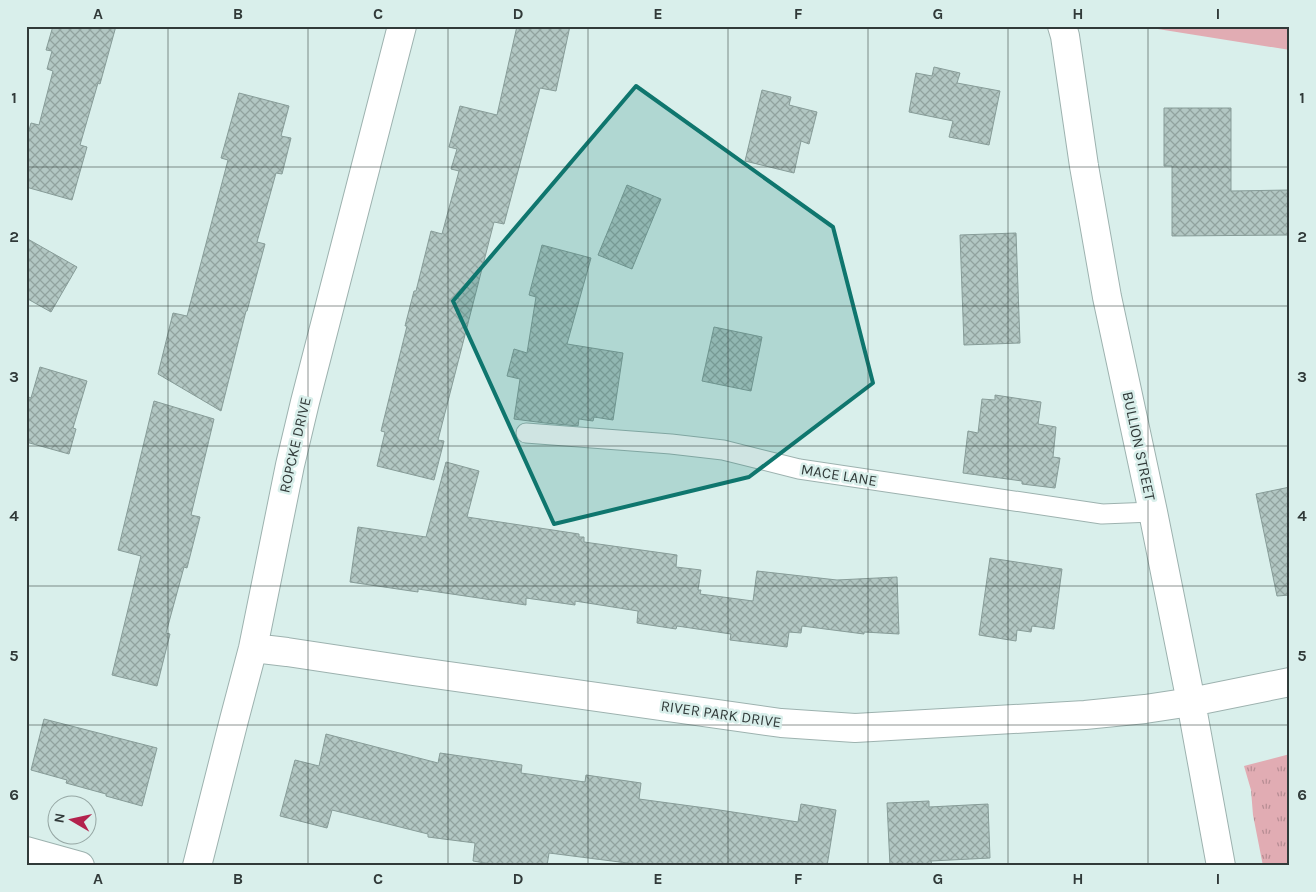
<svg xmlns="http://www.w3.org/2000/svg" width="1316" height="892" font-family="Karla,sans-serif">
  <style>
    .green { fill: #e1acb3 }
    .park { fill: url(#park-tufts) }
    .building { fill: url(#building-cross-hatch); stroke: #879c98 }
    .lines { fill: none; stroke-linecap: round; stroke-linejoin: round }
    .lane-casing { stroke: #9db2af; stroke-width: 21 }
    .street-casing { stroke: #9db2af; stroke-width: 30 }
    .secondary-casing { stroke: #9db2af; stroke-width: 30 }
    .lane { stroke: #fff; stroke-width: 19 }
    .street { stroke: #fff; stroke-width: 28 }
    .secondary { stroke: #fff; stroke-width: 28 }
    .marked { fill: #0f766e; fill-opacity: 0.2; stroke: #0f766e; stroke-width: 4; stroke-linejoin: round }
    .grid { fill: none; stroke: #313a39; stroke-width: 1; stroke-opacity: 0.55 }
    .labels { text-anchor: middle; stroke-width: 5; stroke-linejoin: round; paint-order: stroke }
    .street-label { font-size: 15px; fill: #313a39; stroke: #d9efeb }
    .neatline { fill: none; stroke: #313a39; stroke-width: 2 }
    .grid-label { font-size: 16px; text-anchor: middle; font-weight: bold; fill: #313a39 }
  </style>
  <defs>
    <pattern id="park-tufts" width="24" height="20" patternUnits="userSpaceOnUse" patternTransform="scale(1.25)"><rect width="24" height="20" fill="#e1acb3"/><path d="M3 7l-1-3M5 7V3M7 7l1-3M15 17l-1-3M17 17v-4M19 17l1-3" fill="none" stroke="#b78d93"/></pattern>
    <pattern id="building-cross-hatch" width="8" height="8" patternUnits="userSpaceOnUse" patternTransform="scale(1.25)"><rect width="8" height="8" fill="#b2c7c3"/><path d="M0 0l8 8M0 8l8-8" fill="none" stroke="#91a39f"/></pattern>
  </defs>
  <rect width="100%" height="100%" fill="#d9efeb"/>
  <path class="green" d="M1139 26H1290V50Z"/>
  <path class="park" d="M1290 754V866H1263L1253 815 1251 790 1244 766Z"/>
  <path class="building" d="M53 26H116L100 84 98 83 80 145 87 147 72 200 26 187V141L31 123 39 125 53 71 47 69 52 51 46 50Z
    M517 26H570L556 91 540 88 504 224 494 222 438 440 444 441 434 480 377 466 385 432 381 431 407 326H405L414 291H416L431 231 442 234 459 171 451 169 457 149 449 147 460 106 497 115Z
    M934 67 960 73 957 83 1000 91 989 145 949 137 953 121 909 112 916 73 932 76Z
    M762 90 791 97 789 105 817 112 809 144 801 141 794 173 745 161Z
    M239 93 289 106 281 136 291 138 282 174 276 173 257 242 265 244 247 311H246L221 411 158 374 173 313 187 316 228 160 221 158Z
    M1164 108H1231V191L1290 190V235L1172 236V166H1164Z
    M627 185 661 199 632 269 598 255Z
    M1016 233 1020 343 964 345 960 235Z
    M26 238 77 267 51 312 26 298Z
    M542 245 591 258 567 344 623 353 613 420 594 417 593 421 579 419 578 426 545 423 514 419 520 379 507 376 514 349 527 353 536 297 529 295Z
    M714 327 762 337 751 391 702 381Z
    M40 367 87 381 73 428 76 429 69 454 26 442V396L31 398Z
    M995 395 1041 402 1038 424 1056 427 1053 457 1060 458 1055 488 1022 484V481L963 473 968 431 978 433 982 399 995 400Z
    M154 401 214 419 191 515 200 517 187 568 184 567 166 633 170 634 157 686 112 675 141 556 118 550Z
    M446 462 479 471 467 517 579 534V537H584V542L677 555 676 567 701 570 698 590H701L700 594 753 601 757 571 837 580 897 577 899 634 864 632V634L802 626 801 633 789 632 787 647 730 640 731 634 677 626 676 629 637 623 638 611 575 601V605L526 598V605L418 589V592L350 582 358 527 426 537Z
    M1290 487V595L1277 596 1256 494Z
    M990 558 1062 569 1054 629 1032 626 1031 632 1017 630 1016 641 979 635Z
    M44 719 157 748 142 806 106 796V794L66 783 67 780 31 770Z
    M326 734 438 763 440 753 522 765 521 773 585 782 586 775 641 783 639 799 713 809 798 822 801 804 836 810 827 866H651L549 853 547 866H503L473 861 475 843 428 837V834L332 810 327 828 280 816 295 760 319 766Z
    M929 801V807L988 804 990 858 931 861 932 866H890L887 803Z"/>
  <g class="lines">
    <g class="lane-casing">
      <path id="lane" d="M526 433 671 444 723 450 799 469 1102 514 1153 512"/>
    </g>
    <g class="street-casing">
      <path id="street" d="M253 648 287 652 413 671 781 723 855 728 1085 715 1145 709 1191 702
        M26 851 80 866
        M197 866 234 720 253 648 290 465 305 402 402 26"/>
    </g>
    <g class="secondary-casing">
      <path id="secondary" d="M1062 26 1065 36 1084 166 1107 297 1153 512 1191 702 1221 866
        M1191 702 1290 682"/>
    </g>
    <use href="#lane" class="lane"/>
    <use href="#street" class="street"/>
    <use href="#secondary" class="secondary"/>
  </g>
  <path class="marked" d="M636 86 833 227 873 383 749 477 554 524 453 301Z"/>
  <path class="grid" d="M168 26V866M308 26V866M448 26V866M588 26V866M728 26V866M868 26V866M1008 26V866M1148 26V866M26 167H1290M26 306H1290M26 446H1290M26 586H1290M26 725H1290"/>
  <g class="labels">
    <g class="street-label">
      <text transform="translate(295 445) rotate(-77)" y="5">ROPCKE DRIVE</text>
      <text transform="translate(1139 446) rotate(78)" y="5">BULLION STREET</text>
      <text transform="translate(839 475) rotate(9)" y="5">MACE LANE</text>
      <text transform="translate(721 714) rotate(8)" y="5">RIVER PARK DRIVE</text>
    </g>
  </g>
  <rect width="1316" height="892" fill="none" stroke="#d9efeb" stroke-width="55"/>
  <g transform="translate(72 820) rotate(279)"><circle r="24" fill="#d9efeb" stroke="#96a7a4"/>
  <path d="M0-4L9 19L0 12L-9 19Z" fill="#b3224d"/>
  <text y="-8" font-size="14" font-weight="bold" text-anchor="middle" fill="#313a39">N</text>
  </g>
  <rect x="28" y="28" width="1260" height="836" class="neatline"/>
  <g class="grid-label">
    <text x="98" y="19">A</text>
    <text x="238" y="19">B</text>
    <text x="378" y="19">C</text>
    <text x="518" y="19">D</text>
    <text x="658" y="19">E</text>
    <text x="798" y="19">F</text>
    <text x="938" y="19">G</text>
    <text x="1078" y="19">H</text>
    <text x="1218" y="19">I</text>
    <text x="14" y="103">1</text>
    <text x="1302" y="103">1</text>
    <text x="14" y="242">2</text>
    <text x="1302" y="242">2</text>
    <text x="14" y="382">3</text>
    <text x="1302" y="382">3</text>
    <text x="14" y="521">4</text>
    <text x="1302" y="521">4</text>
    <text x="14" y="661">5</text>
    <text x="1302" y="661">5</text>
    <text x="14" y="800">6</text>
    <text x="1302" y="800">6</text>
    <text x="98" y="884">A</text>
    <text x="238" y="884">B</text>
    <text x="378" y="884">C</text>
    <text x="518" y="884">D</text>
    <text x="658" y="884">E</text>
    <text x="798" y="884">F</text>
    <text x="938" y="884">G</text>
    <text x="1078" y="884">H</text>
    <text x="1218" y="884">I</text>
  </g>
</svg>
